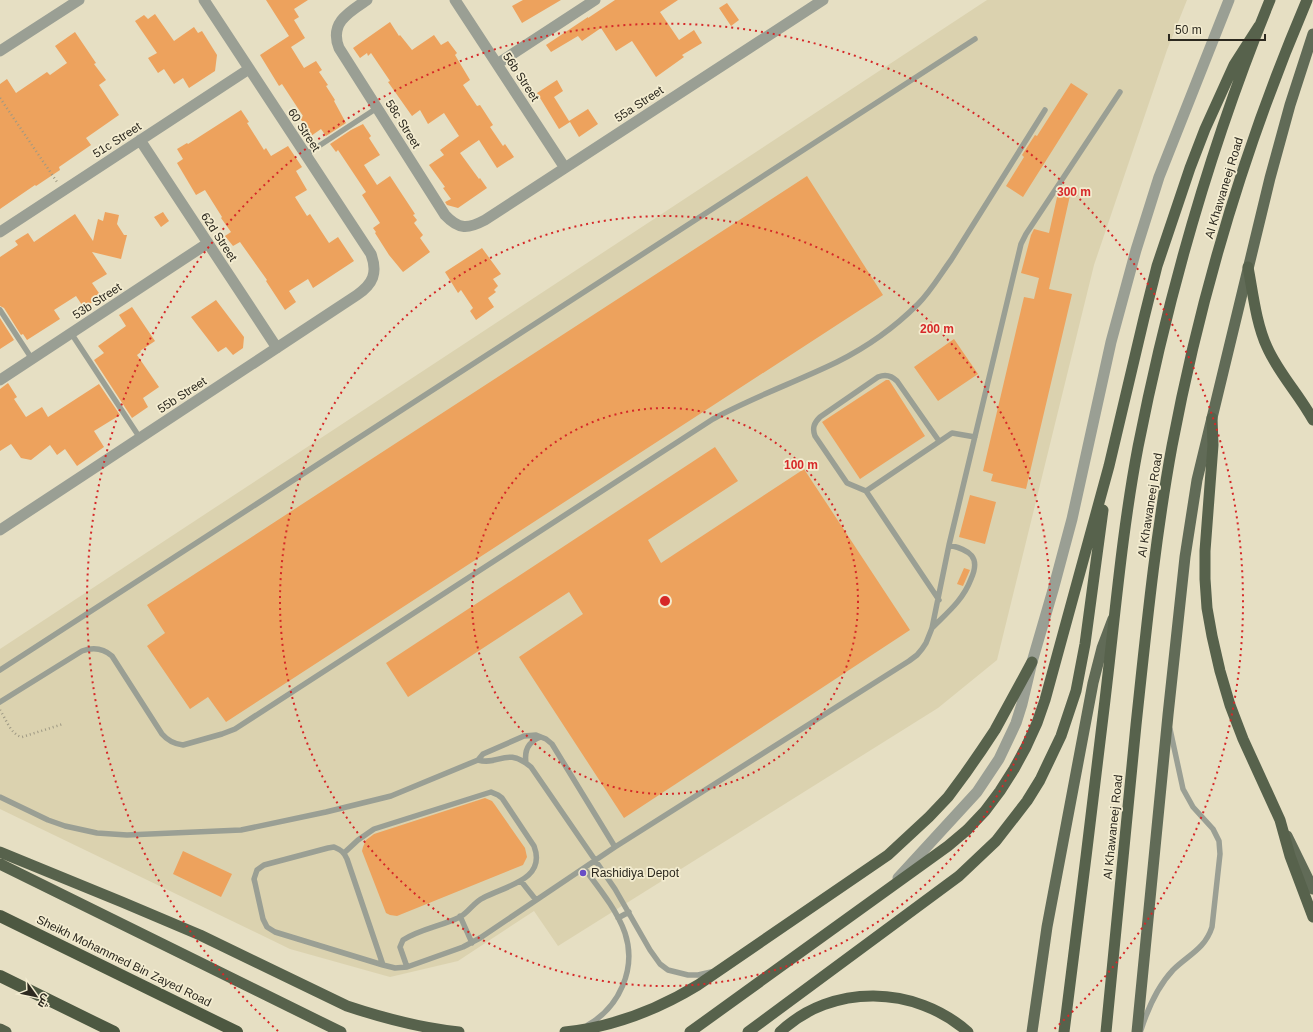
<svg xmlns="http://www.w3.org/2000/svg" width="1313" height="1032" font-family="Arial,Cairo,sans-serif">
  <style>
    .built { fill: #dbd2af }
    .building { fill: #eda25d }
    .lines { fill: none; stroke-linecap: round; stroke-linejoin: round }
    .path { stroke: #9e9984; stroke-width: 2.5; stroke-dasharray: 1 3; stroke-linecap: butt }
    .service { stroke: #9a9f94; stroke-width: 5.5 }
    .minor { stroke: #9a9f94; stroke-width: 11 }
    .tertiary { stroke: #9a9f94; stroke-width: 11 }
    .primary { stroke: #616b57; stroke-width: 11 }
    .trunk { stroke: #57624c; stroke-width: 11 }
    .motorway { stroke: #4d5841; stroke-width: 12 }
    .ring { fill: none; stroke: #d62828; stroke-width: 2; stroke-dasharray: 2 4 }
    .poi-dot { fill: #684dc6; stroke: #f3ecd0; stroke-width: 1.5 }
    .labels { text-anchor: middle; stroke-width: 3.5; stroke-linejoin: round; paint-order: stroke }
    .street-label { font-size: 12px; fill: #2c291f; stroke: #f3ecd0 }
    .poi-label { font-size: 12px; fill: #2c291f; stroke: #f3ecd0; text-anchor: start }
    .centre { fill: #d62828; stroke: #f3ecd0; stroke-width: 2 }
    .ring-label { font-size: 12px; text-anchor: middle; font-weight: bold; fill: #d62828; stroke: #f3ecd0; stroke-width: 3.5; stroke-linejoin: round; paint-order: stroke }
  </style>
  <rect width="100%" height="100%" fill="#e6dfc3"/>
  <path class="built" d="M987 0H1187L1167 50 1094 265 997 660 938 708 558 946 534 911 458 961 390 977 290 949 0 809V649Z"/>
  <path class="building" d="M266 0H308L294 9 299 17 294 20 305 38 291 47 304 68 316 61 322 70 319 72 328 85 326 86 335 100 334 101 346 123 326 136 321 129 311 136 300 118 303 116 282 84 279 86 260 55 289 36Z
    M523 0H561L522 23 512 6Z
    M615 0H678L660 12 679 40 694 30 702 43 682 55 684 57 656 77 632 41 616 51 601 28 582 41 578 36 551 52 546 45 588 17V18Z
    M727 3 739 20 731 26 719 8Z
    M155 14 174 41 194 27 198 33 202 31 217 55 215 71 189 88 183 78 174 84 164 69 158 73 148 58 157 53 135 21 144 15 148 19Z
    M390 22 399 36 400 35 412 50 434 35 441 45 448 41 457 53 455 55 470 80 463 85 477 106 480 105 493 125 490 127 503 146 505 144 514 157 497 168 479 140 460 153 479 179 480 178 487 188 458 208 447 205 445 202 451 199 443 188 445 187 429 165 444 155 440 150 459 136 444 113 428 124 420 110 412 116 388 82 390 81 371 53 368 56 367 53 360 58 353 48Z
    M75 32 96 63 94 64 106 80 99 85 119 115 86 138 91 145 59 167 60 170 36 186 35 185 0 209V84L7 79 16 93 47 72 50 75 67 63 55 46Z
    M557 80 563 91 554 97 569 121 588 109 598 124 579 137 570 122 559 129 537 93Z
    M1071 83 1088 94 1023 197 1006 186 1024 157 1022 155 1035 135 1037 136Z
    M241 110 249 122 247 123 264 150 266 148 271 156 288 146 302 167 296 171 307 190 295 197 307 216 310 214 329 243 338 237 354 261 313 288 308 279 289 291 296 302 285 310 266 281 267 280 240 242 233 246 225 236 231 232 221 218 222 217 205 190 196 195 177 163 183 159 177 149 187 143 188 144Z
    M363 124 371 136 369 138 380 155 364 165 377 185 390 176 415 214 413 215 417 220 414 223 423 235 420 238 430 252 403 272 389 255 375 233 376 232 373 228 380 223 362 195 366 192 338 150 336 152 330 144 351 130Z
    M807 176 883 295 226 722 208 697 190 709 147 646 165 633 147 605Z
    M1061 189 1071 191 1049 289 1072 294 1026 489 991 481 993 474 983 471 1024 297 1034 299 1039 278 1021 273 1031 235 1034 229 1049 233 1058 193Z
    M105 212 119 215 117 224 124 235H127L121 259 92 252 107 274 92 283 101 296 84 308 76 296 54 310 60 319 27 340 23 334 21 335 4 308 0 306V257L18 245 15 241 28 233 34 242 75 214 93 241 98 219 103 221Z
    M163 212 169 221 161 227 154 217Z
    M482 248 501 274 493 279 498 286 494 290 496 292 488 298 494 307 476 320 470 311 473 308 461 290 458 293 445 272Z
    M216 300 244 337 243 348 233 355 226 347 218 352 191 317Z
    M132 307 155 341 140 351 141 352 137 355 159 387 143 398 148 407 132 418 94 360 104 353 98 346 126 326 119 315Z
    M0 318 14 340 0 349Z
    M954 339 978 374 938 401 914 367Z
    M886 380H889L925 436 860 479 822 422Z
    M8 383 17 397 14 399 26 417 42 407 48 417 99 384 120 415 94 431 104 447 77 466 65 449 57 455 50 445 31 460 21 458 11 444 0 451V389Z
    M715 447 738 481 648 540 661 563 804 469 910 630 624 818 519 657 583 614 569 592 408 697 386 663Z
    M970 495 996 502 985 544 959 537Z
    M964 568 970 570 963 586 957 584Z
    M485 798 492 801 495 805 525 848 527 857 523 865 397 916 390 915 386 913 362 851 363 847 366 840 374 834Z
    M183 851 232 874 221 897 173 874Z"/>
  <g class="lines">
    <path class="path" d="M0 98 57 182
      M0 710C6 719 11 735 22 737L63 724"/>
    <path class="service" d="M305 155 377 108
      M0 310 32 359
      M71 333 140 438
      M866 491 952 433 975 437
      M939 600 866 491 847 483 815 436C812 428 814 423 820 417L878 377C885 374 891 375 897 381L939 441
      M932 628C948 612 963 600 971 579 981 557 970 550 949 545
      M0 670 975 39
      M0 702 82 651C93 647 103 648 112 656L162 734C168 741 174 744 183 745L222 734 235 729 713 419C753 397 796 382 837 362 867 347 895 327 918 304 931 291 940 275 951 260L1045 110
      M478 760C499 766 506 746 531 767L615 889 650 950 660 964 668 970 688 975H698L711 972
      M526 763C524 750 529 741 541 737
      M0 797 48 820 65 826 97 833 127 835 241 830 326 812 391 796 478 760 483 754 524 736 536 735 546 739 552 744 615 847
      M334 847C341 850 344 852 347 859L383 965 275 932 267 927 263 919 255 883 254 879 257 870 264 865 328 848Z
      M344 853 358 840 374 829 491 792 498 795 502 798 534 846C547 880 505 886 483 898 474 902 469 912 460 917 442 926 420 929 403 940L400 947 407 967
      M584 868C598 887 617 910 625 933 637 969 619 1007 588 1025
      M521 881 536 900
      M460 916 472 943
      M618 918 629 912
      M383 965 395 968 407 967 463 947 480 938 615 847 909 661 917 655 922 649 926 643 932 628 949 545 1021 244 1026 234 1120 92
      M1141 1030C1148 1008 1157 987 1173 970 1188 955 1205 949 1212 927L1220 854 1219 841 1213 829 1193 807 1183 789 1170 729"/>
    <path class="minor" d="M367 0C349 12 329 23 339 48L445 215C459 230 468 229 485 220L823 0
      M455 0 565 168
      M0 51 79 0
      M497 64 595 0
      M140 140 277 348
      M0 232 249 69
      M0 380 208 243
      M0 530 357 295C373 284 378 273 371 254L204 0"/>
    <path class="tertiary" d="M898 878 977 792 999 759 1016 723 1022 704 1032 662 1053 590 1072 519 1111 342 1136 250 1159 177 1229 0"/>
    <path class="primary" d="M1287 836 1313 889
      M1032 1032 1047 927 1093 683 1102 648 1113 619
      M1137 1032 1168 715 1185 557 1197 480 1270 178 1290 105 1313 34"/>
    <path class="trunk" d="M1248 267C1253 293 1256 323 1267 347 1279 374 1299 394 1313 420
      M1212 418 1213 445 1205 551V579L1207 608 1212 636 1220 671 1230 705 1243 739 1280 820 1290 856 1313 917
      M0 852 122 902 200 935 347 1006C383 1018 421 1028 459 1032
      M0 864 341 1032
      M0 1029 6 1032
      M565 1032C613 1027 657 1010 698 985L888 855 929 817 948 797 965 774 981 751 995 730 1032 662
      M690 1032 948 846 967 830 985 811 1000 791 1014 769 1026 747 1037 723 1045 700 1109 466 1144 318 1157 266 1190 168 1205 129 1234 65 1259 26
      M748 1032 959 876 996 841 1027 801 1040 780 1061 736 1076 691 1085 644 1103 510
      M780 1032C832 983 915 985 968 1032
      M1064 1032C1078 921 1092 811 1105 700 1115 616 1122 531 1138 447 1168 295 1211 144 1270 0
      M1106 1032C1116 930 1126 828 1136 725 1146 632 1155 539 1172 446 1201 293 1246 143 1307 0"/>
    <path class="motorway" d="M0 916 237 1032
      M0 976 114 1032"/>
  </g>
  <g class="ring">
    <circle cx="665" cy="601" r="193"/>
    <circle cx="665" cy="601" r="385"/>
    <path d="M278 1031A578 578 0 1 1 1052 1031"/>
  </g>
  <circle class="poi-dot" cx="583" cy="873" r="4"/>
  <g class="labels">
    <g class="street-label">
      <text transform="translate(521 77) rotate(57)" y="4">56b Street</text>
      <text transform="translate(639 104) rotate(-33)" y="4">55a Street</text>
      <text transform="translate(403 124) rotate(58)" y="4">58c Street</text>
      <text transform="translate(304 130) rotate(57)" y="4">60 Street</text>
      <text transform="translate(117 140) rotate(-33)" y="4">51c Street</text>
      <text transform="translate(1224 188) rotate(-73)" y="4">Al Khawaneej Road</text>
      <text transform="translate(219 237) rotate(57)" y="4">62d Street</text>
      <text transform="translate(97 301) rotate(-33)" y="4">53b Street</text>
      <text transform="translate(182 395) rotate(-33)" y="4">55b Street</text>
      <text transform="translate(1150 505) rotate(-81)" y="4">Al Khawaneej Road</text>
      <text transform="translate(1113 827) rotate(-84)" y="4">Al Khawaneej Road</text>
      <text transform="translate(124 961) rotate(26)" y="4">Sheikh Mohammed Bin Zayed Road</text>
    </g>
    <g class="poi-label">
      <text x="591" y="877">Rashidiya Depot</text>
    </g>
  </g>
  <circle cx="665" cy="601" r="6" class="centre"/>
  <g class="ring-label">
    <text x="1074" y="196">300 m</text>
    <text x="937" y="333">200 m</text>
    <text x="801" y="469">100 m</text>
  </g>
  <g transform="translate(36 996) rotate(123)" stroke="#f3ecd0" stroke-width="3" paint-order="stroke">
  <path d="M0-3L7 15L0 10L-7 15Z" fill="#2c291f"/>
  <text y="-6" font-size="11" font-weight="bold" text-anchor="middle" fill="#2c291f">ش</text>
  </g>
  <path d="M1169 34v6h96v-6" fill="none" stroke="#2c291f" stroke-width="2"/>
  <text x="1175" y="34" font-size="12" fill="#2c291f" stroke="#f3ecd0" stroke-width="3" paint-order="stroke">50 m</text>
</svg>
